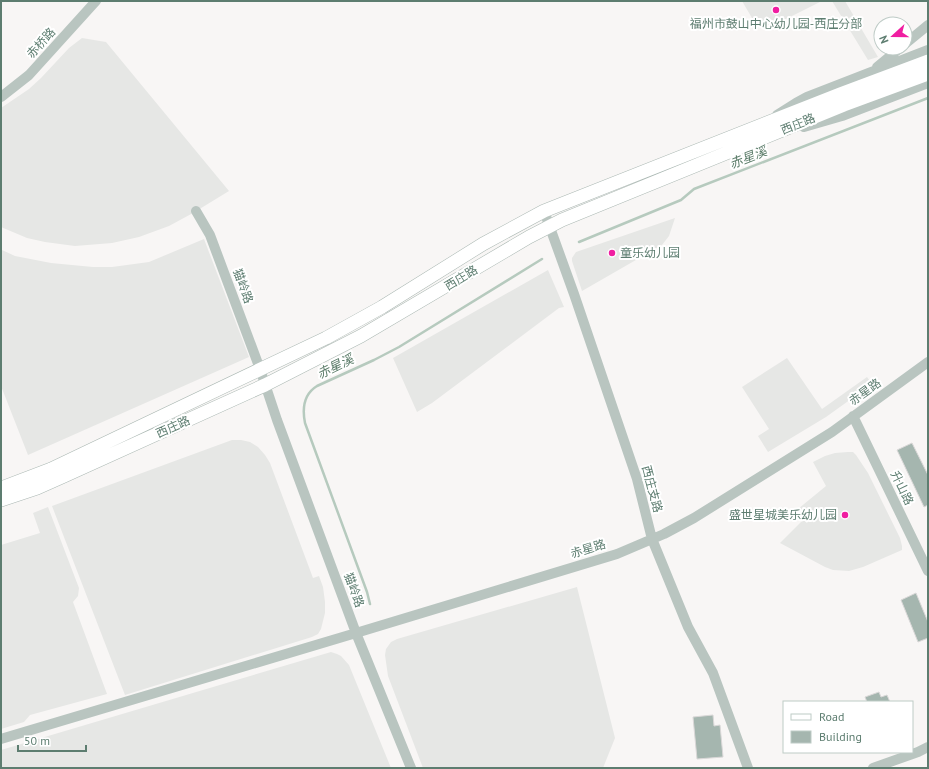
<svg xmlns="http://www.w3.org/2000/svg" width="929" height="769" font-family="'PT Sans','Noto Sans SC',sans-serif">
  <style>
    .built { fill: #e6e7e5 }
    .lines { fill: none; stroke-linecap: round; stroke-linejoin: round }
    .stream { stroke: #b6cabe; stroke-width: 2.5 }
    .building { fill: #a5b6af; stroke: #dad8d8 }
    .major-casing { stroke: #abb8b3; stroke-width: 14 }
    .minor { stroke: #b9c5c0; stroke-width: 10 }
    .major { stroke: #fff; stroke-width: 13 }
    .poi-dot { fill: #f01ea1; stroke: #fff; stroke-width: 1.5 }
    .labels { text-anchor: middle; stroke-width: 4; stroke-linejoin: round; paint-order: stroke }
    .poi-label { font-size: 12px; fill: #5d7d70; stroke: #fff }
    .street-label { font-size: 12px; fill: #5d7d70; stroke: #fff }
    .water-label { font-size: 13px; font-style: italic; fill: #5c7d6a; stroke: #fff }
  </style>
  <rect width="100%" height="100%" fill="#f8f6f5"/>
  <path class="built" d="M742 1H822L772 26 760 24 752 18Z
    M832 1H845L878 57 868 60Z
    M82 38 106 42 229 191 193 213 169 226 139 237 112 243 75 246 45 242 27 238 1 227V108L29 89 41 78 69 48Z
    M675 218 669 236 662 245 582 291 572 261V258L576 252Z
    M204 239 249 357 28 455 1 386 2 250 15 256 51 263 93 267H112L149 262Z
    M548 270 564 307 559 308 432 403 417 412 393 358Z
    M787 358 822 409 867 377 872 384 826 417 768 452 758 436 769 429 742 387Z
    M232 440H241L250 442 258 447 265 455 270 463 313 578 319 576 323 587 325 602V613L321 629 318 634 312 637 125 695 52 506Z
    M848 452H853L856 455 868 473 900 538 902 546V550L863 567 849 571 833 570 825 567 780 543 803 520 798 509 826 486 813 462 825 456 835 453Z
    M48 507 79 588 78 596 73 602 107 694 30 715 24 722 1 729V545L40 533 33 513Z
    M577 587 615 738 603 768H423L388 676 385 655 386 649 391 642 397 639Z
    M331 652 337 654 341 656 349 665 391 768H1V750Z"/>
  <g class="lines">
    <path class="stream" d="M579 242 681 200 694 189 928 98
      M370 604 367 592 305 423C302 408 304 394 317 386L374 360 399 347 542 259"/>
  </g>
  <path class="building" d="M912 443 928 475V505L924 507 897 450Z
    M916 593 928 622V638L918 642 901 600Z
    M879 692 881 697 887 695 890 702H867L865 697Z
    M713 715 714 726 720 725 723 757 697 759 693 717Z"/>
  <g class="lines">
    <g class="major-casing">
      <path id="major" d="M1 488 51 469 326 338 382 307 483 244 544 211 840 94 928 61
        M1 500 37 488 64 476 265 385 361 336 529 237 562 220 844 105 928 74"/>
    </g>
    <path class="minor" d="M905 44 928 25
      M877 67 900 48
      M1 97 29 75 96 1
      M777 115 796 103 807 97 928 50
      M804 127 842 116 928 83
      M544 211 574 294 637 479 652 539 688 627 713 673 748 768
      M853 416 928 571
      M1 739 356 633 277 420 260 369 210 235 196 211
      M411 768 356 633 617 554 664 534 694 518 832 432 928 362
      M873 768 918 752 928 747"/>
    <use href="#major" class="major"/>
  </g>
  <g class="poi-dot">
    <circle cx="776" cy="10" r="4"/>
    <circle cx="612" cy="253" r="4"/>
    <circle cx="845" cy="515" r="4"/>
  </g>
  <g class="labels">
    <g class="poi-label">
      <text x="776" y="28">福州市鼓山中心幼儿园-西庄分部</text>
      <text x="620" y="257" text-anchor="start">童乐幼儿园</text>
      <text x="837" y="519" text-anchor="end">盛世星城美乐幼儿园</text>
    </g>
    <g class="street-label">
      <text transform="translate(41 43) rotate(-48)" y="4">赤桥路</text>
      <text transform="translate(798 124) rotate(-22)" y="4">西庄路</text>
      <text transform="translate(461 278) rotate(-31)" y="4">西庄路</text>
      <text transform="translate(243 286) rotate(70)" y="4">猫岭路</text>
      <text transform="translate(865 392) rotate(-36)" y="4">赤星路</text>
      <text transform="translate(173 427) rotate(-24)" y="4">西庄路</text>
      <text transform="translate(902 488) rotate(64)" y="4">升山路</text>
      <text transform="translate(652 489) rotate(75)" y="4">西庄支路</text>
      <text transform="translate(588 549) rotate(-17)" y="4">赤星路</text>
      <text transform="translate(354 590) rotate(70)" y="4">猫岭路</text>
    </g>
    <g class="water-label">
      <text transform="translate(748 157) rotate(-21)" y="5">赤星溪</text>
      <text transform="translate(335 366) rotate(-26)" y="5">赤星溪</text>
    </g>
  </g>
  <rect width="929" height="769" fill="none" stroke="#5d7d70" stroke-width="4"/>
  <rect x="783" y="701" width="130" height="52" fill="#ffffff" stroke="#becbc6"/>
  <rect x="791" y="714" width="20" height="6" fill="#ffffff" stroke="#becbc6"/>
  <text x="819" y="721" font-size="12" fill="#5d7d70">Road</text>
  <rect x="791" y="731" width="20" height="12" fill="#a5b6af" stroke="#becbc6"/>
  <text x="819" y="741" font-size="12" fill="#5d7d70">Building</text>
  <g transform="translate(893 36) rotate(249)"><circle r="19" fill="#ffffff" stroke="#becbc6"/>
  <path d="M0-3L7 15L0 10L-7 15Z" fill="#f01ea1"/>
  <text y="-6" font-size="11" font-weight="bold" text-anchor="middle" fill="#5d7d70">N</text>
  </g>
  <path d="M18 745v6h68v-6" fill="none" stroke="#5d7d70" stroke-width="2"/>
  <text x="24" y="745" font-size="12" fill="#5d7d70" stroke="#ffffff" stroke-width="3" paint-order="stroke">50 m</text>
</svg>
